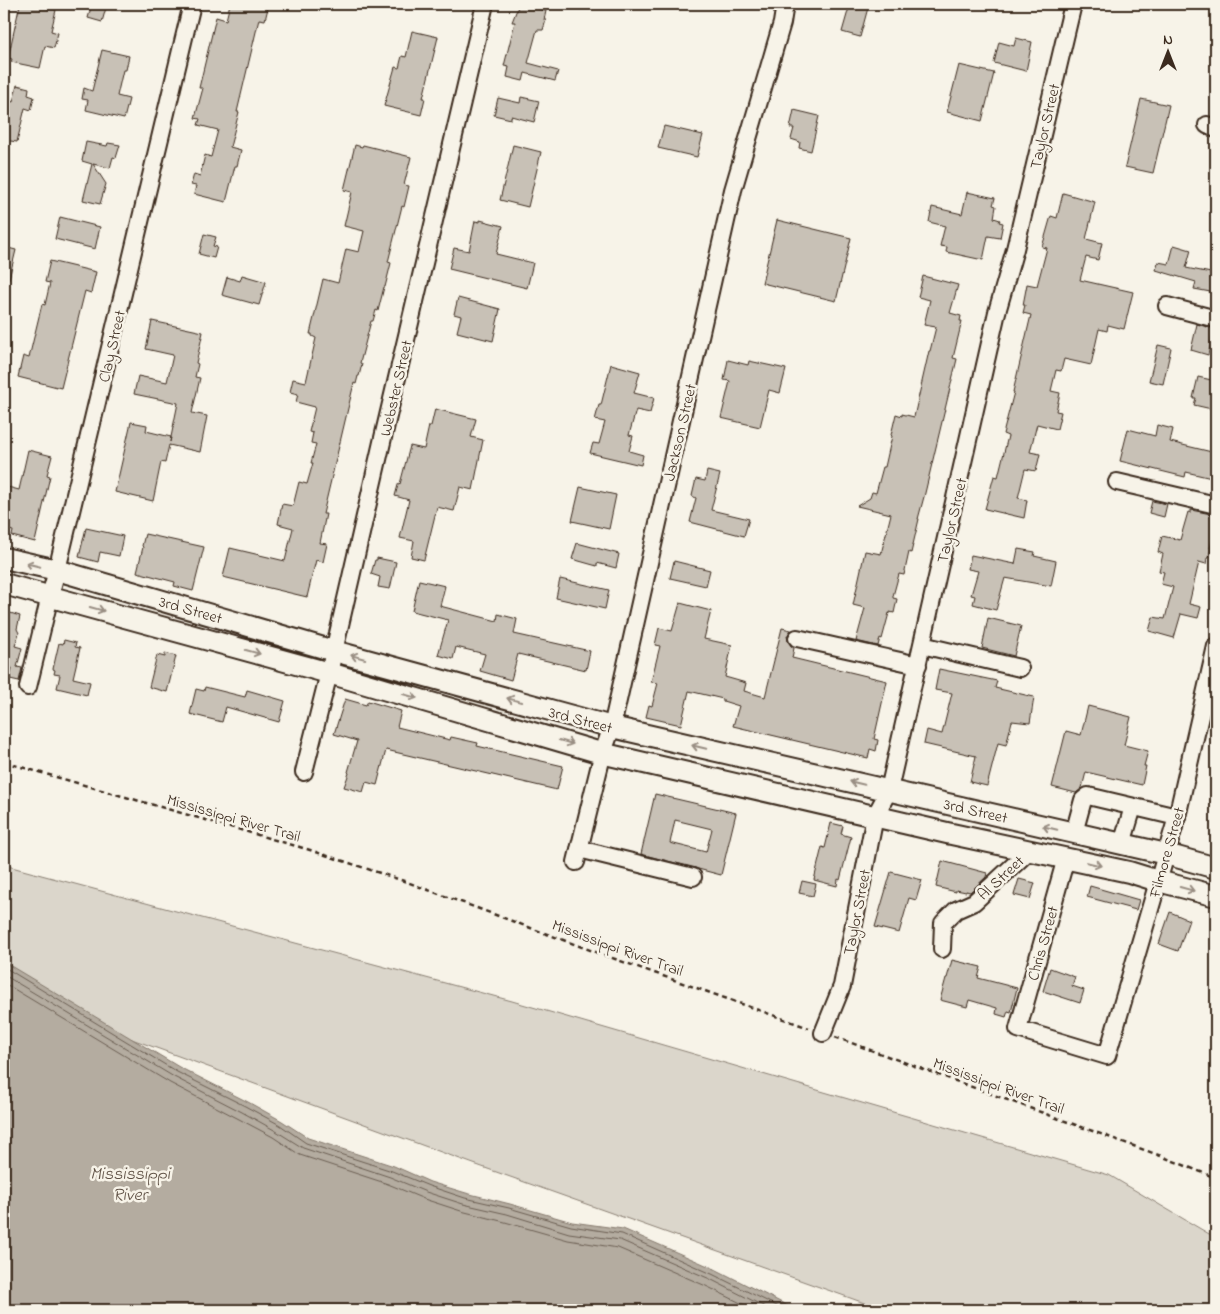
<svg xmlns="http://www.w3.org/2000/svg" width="1220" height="1314" font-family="'Indie Flower',sans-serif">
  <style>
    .green { fill: #dbd6cb; stroke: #8b8074 }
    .water { fill: #b4aca0; stroke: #84786c }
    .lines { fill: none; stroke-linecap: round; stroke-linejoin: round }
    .shore { stroke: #6b5e52; stroke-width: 1 }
    .building { fill: #c8c1b6; stroke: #3b2a1e; fill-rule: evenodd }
    .minor-casing { stroke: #3b2a1e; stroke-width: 20 }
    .major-casing { stroke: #3b2a1e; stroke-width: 24 }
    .path { stroke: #3b2a1e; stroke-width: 2.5; stroke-dasharray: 5 4; stroke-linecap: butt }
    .minor { stroke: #f7f3e8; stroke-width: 16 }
    .major { stroke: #f7f3e8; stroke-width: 20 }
    .oneway { stroke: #998e83 }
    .labels { text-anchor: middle; stroke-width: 5; stroke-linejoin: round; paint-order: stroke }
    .street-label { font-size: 16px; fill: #3b2a1e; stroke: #f7f3e8 }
    .water-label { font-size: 18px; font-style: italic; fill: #5f5145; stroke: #f7f3e8 }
  </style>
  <rect width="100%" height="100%" fill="#f7f3e8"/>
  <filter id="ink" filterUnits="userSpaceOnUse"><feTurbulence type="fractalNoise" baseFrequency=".02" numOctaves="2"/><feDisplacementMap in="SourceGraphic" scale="10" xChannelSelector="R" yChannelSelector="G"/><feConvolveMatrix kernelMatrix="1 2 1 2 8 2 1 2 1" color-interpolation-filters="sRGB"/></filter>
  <g filter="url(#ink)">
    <path class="green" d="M4 865 512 1001 1109 1175 1216 1238V1310H884L471 1163 129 1038 4 986Z"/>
    <path class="water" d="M4 962 179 1067 248 1102 282 1121 308 1138 394 1166 430 1182 466 1193 510 1204 572 1222 623 1229 715 1269 796 1310H4Z"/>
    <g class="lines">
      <path class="shore" d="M4 967 177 1072 245 1106 280 1125 306 1143 392 1171 429 1186 465 1198 509 1208 571 1226 622 1234 712 1274 785 1310
        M4 975 174 1077 242 1112 276 1131 303 1148 390 1177 426 1192 463 1204 507 1214 569 1233 620 1240 710 1279 771 1310
        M4 983 170 1083 239 1119 273 1137 300 1155 388 1184 424 1199 461 1211 505 1222 568 1240 618 1248 706 1286 755 1310"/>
    </g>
    <path class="building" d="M20 4H30L56 10 51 31 58 33 54 48 45 46 40 68 11 62 12 59 8 58Z
      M92 4H107L102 22 88 18Z
      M230 4H269L265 20 259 19 237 112H239L230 147 241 150 237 166H235L226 202 194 194 196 186 191 185 194 174 200 176 205 155 211 157 218 130 198 125 200 119 195 118 203 88H199L216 17 226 20Z
      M519 4 546 11 544 20H546L543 30H537L528 63 558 71 555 81 525 73 523 81 507 77 509 67 504 66 515 22H512Z
      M850 4H869L860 37 842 32Z
      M412 31 438 37 423 98H425L421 115 384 106 395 67 399 68 402 56 406 57Z
      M1016 38 1032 42 1026 71 994 63 999 42 1014 46Z
      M102 50 129 56 126 70H123L117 96 129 99 124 119 86 110 88 100 82 99 84 88 92 91Z
      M959 65 994 73 982 121 947 112Z
      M17 85 29 88 28 95 34 97 31 110 25 108 17 142 4 140V99L13 102Z
      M521 97 539 101 534 122 511 116V119L494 115 498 98 520 103Z
      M1141 99 1169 105 1153 173 1125 167Z
      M794 110 819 116 811 151 799 148 800 142 791 139 794 128H790Z
      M664 126 703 135 697 157 658 148Z
      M86 142 107 146 108 143 120 145 116 158 113 157 110 168 93 164 106 184 100 204 83 200 92 164 82 161Z
      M355 145 362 147 363 145 411 157 404 185 409 186 404 207 402 206 388 262 391 263 385 287H384L378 311 376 310 373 321H371L360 363 362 364 359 376H358L356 384 354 383 323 514H326L320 543 327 544 323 562 316 560 307 597 223 577 230 548 285 561 293 528 278 524 282 504 293 506 299 482 307 484 313 463H311L316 444 311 443 313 433 309 432 315 407 296 402 298 394 290 392 293 379 306 382 316 338 312 336V334H310L323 279 338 283 346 249 359 252 364 231 344 226 352 192 344 190Z
      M513 145 541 152 528 207 500 200Z
      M967 192 995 198 993 205 996 206 994 218 1000 220 999 222 1003 223 1000 238 988 236 983 260 946 252 947 247 940 246 945 226 929 222 932 207 962 214Z
      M1063 193 1095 202 1086 239 1102 243 1098 260 1086 257 1080 280 1133 292 1124 329 1108 325 1107 331 1099 329 1091 365 1064 359 1061 371 1056 370 1051 391 1060 393 1056 411 1061 412 1057 429 1037 424 1030 452 1040 454 1036 471 1025 469 1018 498 1027 500 1024 518 985 509 994 476 998 477 1008 436 1003 434 1014 392H1013L1031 315 1023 313 1025 305H1023L1027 284 1037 286 1047 248 1042 247 1045 237 1051 216 1057 218Z
      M60 217 100 227 95 249 55 239Z
      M480 220 503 226 496 254 533 263 527 288 449 269 454 248 469 251 475 221 480 222Z
      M777 220 851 238 836 301 762 283Z
      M204 234 216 237 213 246 217 247 214 258 199 254Z
      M1174 245 1191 250 1186 268 1216 274V293L1194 289 1196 282 1156 270 1158 262 1169 264Z
      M4 247 16 250 8 283 4 282Z
      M50 261 96 272 91 293 85 291 61 388 18 377 23 356 29 358 42 304 45 305 50 283 45 282Z
      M242 275 266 282 259 305 222 295 227 277 240 281Z
      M923 276 958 285 950 313 961 316 960 321H962L953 358 957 359 925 493 918 519H919L911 553 909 552 904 575 899 574 893 596V598L897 599 894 613 890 612V614L889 613 882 639 880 638 878 646 856 641 865 608 853 605 865 551 881 554 891 514 857 506 870 498 872 492 876 493 883 467H885L892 436 891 435 896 414 902 416V414L914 417 929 351H930L936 327 924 325 930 300 918 297Z
      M458 298 500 309 493 341 457 332 461 316 454 314Z
      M152 321 203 332 196 363 198 364 195 377 200 378 192 413 207 416 200 452 169 445 165 463 161 462 153 501 115 492 131 422 147 425 146 431 171 437 170 442 178 403 134 394 138 376 167 382 173 355 146 349Z
      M1197 324 1214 329 1208 355 1191 350Z
      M1158 345 1171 348 1163 384 1149 381Z
      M728 360 748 365 749 361 786 369 780 393 769 390 760 427 721 418 730 381 724 380Z
      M611 364 640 372 634 393 654 398 650 413 636 410 629 435 633 436 629 451 643 455 641 465 590 453 593 443 599 444 605 422 595 420 599 405H601Z
      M1198 377 1216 381V410L1194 405 1196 398H1193Z
      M435 409 476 419 471 437 483 440 473 490 460 487 454 511 437 507 424 560 411 557 414 541 400 538 409 500 395 496 398 485 399 483 400 484 410 446 424 449 429 426H431Z
      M1157 425 1173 429 1170 442 1216 453V479L1186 472 1185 477 1120 461 1128 429 1155 436Z
      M28 450 52 456 47 475 50 476 35 542 12 536 13 531 4 529V486L19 490Z
      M707 471 720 474 711 510 749 519 744 536 690 522 696 498 692 496 696 479 705 481Z
      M580 487 616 495 609 529 572 521Z
      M1152 501 1167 504 1164 517 1149 513Z
      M1191 510 1216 515V527L1210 548H1211L1209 558H1207L1206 564 1199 562 1189 604 1201 607 1198 618 1181 614 1174 638 1149 631 1153 617 1165 619 1173 587 1161 584 1164 572 1159 571 1163 554 1158 552 1162 536 1180 540 1188 512 1191 513Z
      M86 528 123 536 119 556 100 552 98 562 79 557Z
      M145 534 204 547 193 591 174 586 175 582 137 572 143 547 142 546Z
      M577 543 619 554 616 568 597 563V566L572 559Z
      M1018 549 1035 552 1034 556 1056 561 1051 586 1005 578 996 610 973 604 975 596 971 595 978 571 968 569 971 555 1015 564Z
      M377 558 396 562 390 589 378 587 380 577 371 574 375 560H377Z
      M674 561 710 570 706 586 670 578Z
      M560 579 609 590 605 609 556 598Z
      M419 580 445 586 440 606 497 621 498 614 517 619 514 634 590 651 586 670 518 654 511 680 480 671 485 654 456 647 453 659 438 655 448 620 412 611Z
      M680 603 711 611 704 639 732 645 725 677 746 683 744 691 765 697 782 628 791 630 787 636 788 641 791 646 794 648 792 658 887 681 874 739 878 740 876 751 870 749 868 758 733 726 739 706 723 701V699L689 691 681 725 646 717 649 705 652 706 658 683 651 682 660 646 655 645 659 628 672 631Z
      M4 611 20 616 17 629 19 633 15 646 22 648 17 667 22 668 19 681 10 679 12 668 10 667 7 676H4Z
      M988 618 1021 626 1014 656 982 648Z
      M64 640 76 643 75 647 80 648 73 678 90 682 87 695 57 688 60 675 54 674 55 670 53 669 59 643 63 644Z
      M165 653 176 656 167 692 149 687 157 655 165 657Z
      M939 669 997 681 995 688 1034 697 1030 723 1012 721 1006 745 998 743 987 786 970 782 976 756 924 744 927 730 942 734 952 693 935 690Z
      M205 687 245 697 247 690 285 701 279 722 226 707 222 722 190 714 196 689 204 691Z
      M345 699 366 705 368 701 401 711 397 727 450 740 451 737 478 743 477 746 563 766 557 790 386 750 377 785 366 782 363 792 344 787 349 773 348 772 357 741 334 734Z
      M1088 706 1131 717 1124 745 1148 751 1144 766H1146L1142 785 1086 772 1082 788 1076 793 1052 787 1066 731 1081 735Z
      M655 794 736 813 721 875 641 854ZM675 820 712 829 706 852 670 843Z
      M831 823 843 826 841 834 851 837 840 880 838 879 837 886 814 880 822 847 825 848Z
      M942 861 987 873 986 877 970 892 966 891V892L956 890V892L936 887Z
      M891 872 922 880 916 900 909 898 899 933 875 927Z
      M1019 879 1035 883 1030 899 1014 895Z
      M802 881 816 884 813 896 799 893Z
      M1090 886 1139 900 1136 910 1087 897Z
      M1170 912 1189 920 1178 951 1159 944Z
      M952 960 981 967 978 978 1017 988 1011 1012 1008 1011 1006 1017 996 1014 997 1008 969 1000 967 1007 940 1000 946 978H947Z
      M1050 968 1075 977 1072 986 1084 990 1080 1003 1043 991Z"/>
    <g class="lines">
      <g class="minor-casing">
        <path id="minor" d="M1207 125 1216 129
          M1167 306 1216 319
          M1117 482 1216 505
          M797 638 918 665
          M922 645 1020 668
          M28 687 50 596 57 570 192 4
          M304 772 329 673 385 429 485 4
          M1074 833 1083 800 1088 796 1177 817
          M1122 844 1133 807
          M579 849 693 877
          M1066 858 1018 1029 1107 1056 1177 817 1216 646
          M576 862 603 752 612 727 733 190 782 23 785 4
          M942 949 943 923 956 910 974 902 1030 850
          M823 1033 842 986 875 816 889 790 997 312 1015 249 1073 4"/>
      </g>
      <g class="major-casing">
        <path id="major" d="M4 558 57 570 334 651 612 727 1166 854 1216 868
          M4 584 329 673 601 753 947 833 1129 872 1158 881 1216 896"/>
      </g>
      <path class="path" d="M4 762 310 850 404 881 601 954 809 1028
        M835 1037 1161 1156 1216 1178"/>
      <use href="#minor" class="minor"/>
      <use href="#major" class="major"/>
    </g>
    <defs><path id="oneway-shaft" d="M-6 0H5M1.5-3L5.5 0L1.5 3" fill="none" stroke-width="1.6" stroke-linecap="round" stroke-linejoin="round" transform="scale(1.25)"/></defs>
    <g class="oneway">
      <use href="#oneway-shaft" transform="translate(33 565) rotate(-166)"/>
      <use href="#oneway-shaft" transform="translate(97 609) rotate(15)"/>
      <use href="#oneway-shaft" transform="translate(253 652) rotate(15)"/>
      <use href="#oneway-shaft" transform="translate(358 657) rotate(-165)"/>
      <use href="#oneway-shaft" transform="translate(410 696) rotate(16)"/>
      <use href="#oneway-shaft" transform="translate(514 700) rotate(-165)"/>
      <use href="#oneway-shaft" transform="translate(566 742) rotate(16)"/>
      <use href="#oneway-shaft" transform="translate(699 747) rotate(-167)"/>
      <use href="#oneway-shaft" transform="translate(857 783) rotate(-167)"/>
      <use href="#oneway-shaft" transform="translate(1050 828) rotate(-167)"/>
      <use href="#oneway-shaft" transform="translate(1094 864) rotate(13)"/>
      <use href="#oneway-shaft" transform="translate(1187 889) rotate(15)"/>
    </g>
  </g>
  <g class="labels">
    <g class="street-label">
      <text transform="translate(1044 126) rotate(-77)" y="6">Taylor Street</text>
      <text transform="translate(111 346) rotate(-77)" y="6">Clay Street</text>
      <text transform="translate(395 388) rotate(-77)" y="6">Webster Street</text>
      <text transform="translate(679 432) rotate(-77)" y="6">Jackson Street</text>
      <text transform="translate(951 520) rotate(-77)" y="6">Taylor Street</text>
      <text transform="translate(191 609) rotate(16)" y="6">3rd Street</text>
      <text transform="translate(581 719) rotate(15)" y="6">3rd Street</text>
      <text transform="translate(976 810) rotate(13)" y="6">3rd Street</text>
      <text transform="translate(234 817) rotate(16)" y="6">Mississippi River Trail</text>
      <text transform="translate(1166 852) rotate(-74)" y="6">Filmore Street</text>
      <text transform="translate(1000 877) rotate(-43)" y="6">Al Street</text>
      <text transform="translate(856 912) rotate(-79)" y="6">Taylor Street</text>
      <text transform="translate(1042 943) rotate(-74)" y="6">Chris Street</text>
      <text transform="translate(618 947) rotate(20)" y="6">Mississippi River Trail</text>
      <text transform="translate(999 1085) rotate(20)" y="6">Mississippi River Trail</text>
    </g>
    <g class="water-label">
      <text x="130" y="1179">Mississippi<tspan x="130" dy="21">River</tspan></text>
    </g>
  </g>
  <rect width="1220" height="1314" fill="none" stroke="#f7f3e8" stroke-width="20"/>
  <rect x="10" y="10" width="1200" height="1294" fill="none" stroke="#3b2a1e" stroke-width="2" filter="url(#ink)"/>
  <g transform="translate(1168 52)" stroke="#f7f3e8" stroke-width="4" paint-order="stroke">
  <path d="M0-4L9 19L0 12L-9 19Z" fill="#3b2a1e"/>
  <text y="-8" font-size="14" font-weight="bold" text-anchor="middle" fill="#3b2a1e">N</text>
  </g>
</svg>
